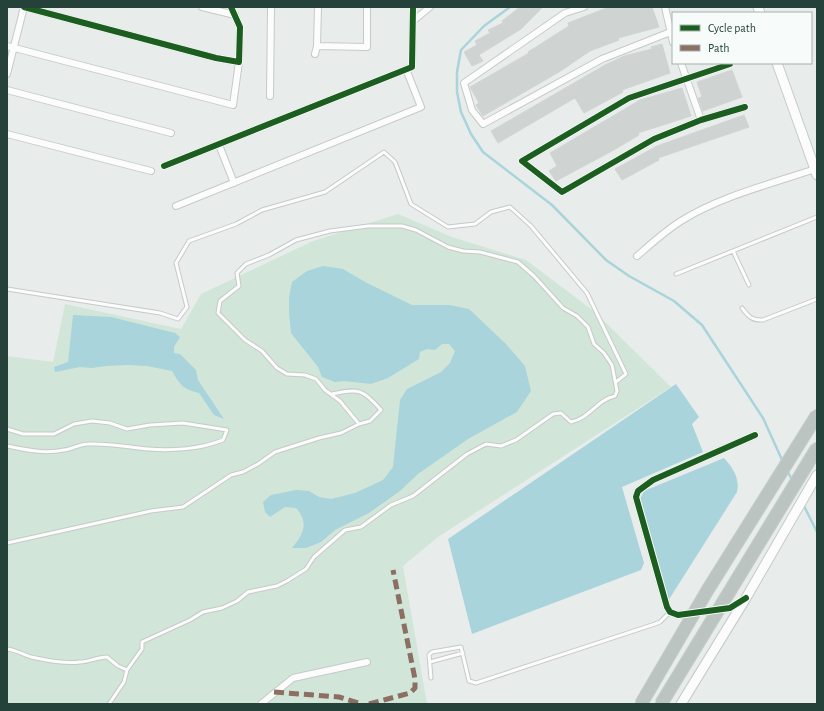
<svg xmlns="http://www.w3.org/2000/svg" width="824" height="711" font-family="'Alegreya Sans',sans-serif">
  <style>
    .green { fill: #d1e6d8 }
    .water { fill: #a9d4db }
    .lines { fill: none; stroke-linecap: round; stroke-linejoin: round }
    .stream { stroke: #a9d4db; stroke-width: 2.5 }
    .building { fill: #cfd4d2; stroke: #d1d6d4 }
    .lane-casing { stroke: #c5cac8; stroke-width: 5 }
    .street-casing { stroke: #c5cac8; stroke-width: 8 }
    .secondary-casing { stroke: #c3cbc8; stroke-width: 11 }
    .lane { stroke: #fcfcfc; stroke-width: 3 }
    .street { stroke: #fcfcfc; stroke-width: 6 }
    .secondary { stroke: #fcfcfc; stroke-width: 9 }
    .highway-bridge-casing { stroke: #c3ccc9; stroke-width: 14; stroke-linecap: butt }
    .highway-bridge { stroke: #bcc4c2; stroke-width: 12 }
    .quiet { stroke: #8d6e63; stroke-width: 5; stroke-dasharray: 10 5; stroke-linecap: butt }
    .cycleway-casing { stroke: #f7fbf9; stroke-width: 8 }
    .cycleway { stroke: #1b5e20; stroke-width: 6 }
  </style>
  <rect width="100%" height="100%" fill="#e8edeb"/>
  <path class="green" d="M398 214 452 237 526 260 595 312 671 387 438 537 403 566 427 704H7V356L53 362 65 304 181 329 201 294 313 241Z"/>
  <path class="water" d="M323 266 343 269 365 282 412 305H450L469 309 506 344 525 366 531 391 517 412 468 439 418 474 400 491 369 513 335 530 321 542 306 548H292C304 534 309 522 296 508L285 507 270 517 265 512 263 502 271 495 296 490 309 491 319 497 331 499 355 493 383 480 393 467 400 400 407 389 441 372 450 363 455 351 449 344H442L435 350 427 349 420 352 419 359 388 378 371 384 344 381 335 382 322 377 318 367 291 333 289 312V297L292 282 307 271Z
    M73 315 111 317 175 333 180 337 174 347V353L180 354 196 370 198 380 224 419 214 415 199 393C183 389 180 385 172 371L147 366 127 365 106 366 92 368 80 367 55 372 54 367 68 362Z
    M676 384 699 417 692 424 703 452 622 487 644 563 641 570 472 634 448 539Z
    M724 458C733 468 740 478 737 492L668 601 640 499 644 491Z"/>
  <g class="lines">
    <path class="stream" d="M510 7 484 26 461 50 457 72V92L461 112 471 134 483 152 552 205 606 260 629 276 674 301 702 325 763 418 783 462
      M787 470 793 482
      M803 504 817 532"/>
  </g>
  <path class="building" d="M520 7H543L521 29 479 55 483 61 472 66 464 52 477 45 475 41 490 33 488 30 503 23 502 21Z
    M609 7H652L659 27 618 38 619 40 590 51 559 72 483 116 476 105 479 103 470 87 529 53 528 52 569 26 568 23Z
    M662 44 670 73 622 90 623 92 584 113 575 98 498 143 491 131 605 65 624 56 652 49 651 47Z
    M732 70 742 97 703 111 698 98 702 97 697 82Z
    M682 88 691 116 638 133 639 135 612 151 556 181 549 171 557 166 550 153 640 100Z
    M744 115 749 127 658 158 659 160 622 180 615 169 657 146Z"/>
  <g class="lines">
    <g class="lane-casing">
      <path id="lane" d="M733 251 749 285
        M676 274 817 217
        M7 289 160 313 178 319 187 307 176 263 189 241 236 224 262 210 325 192 384 152 395 162 411 204 448 227 475 224 491 212 510 207 531 226 587 293 626 374 616 382
        M742 308C748 316 752 321 763 320L817 299
        M332 394C358 388 363 389 381 410L370 421 359 424
        M7 429 23 434H54L74 424 92 421 110 423 127 429 150 425 183 423 227 430 223 440C201 449 172 451 148 449 128 447 109 443 88 444 80 444 72 449 64 450 44 454 26 450 7 446
        M7 543 151 511 183 507 231 475 243 472 258 464 275 452 319 438 341 433 359 424 340 401 325 390 316 379 305 375 287 374 277 368 262 351 245 340 218 313 220 301 239 286 237 273 246 264 269 255 296 240 330 231 368 226H402L416 230 448 247 463 251 480 252 518 262 534 276 563 308 577 316 588 327 594 344 604 353 612 365 617 391 615 396C597 400 590 418 571 422L561 413 553 414 516 440 501 446 486 444 467 454 413 496 391 505 361 527 345 530 314 557 306 569 287 581 277 586 248 592 237 601 222 608 203 612 190 620 142 642V649L127 670
        M7 649C18 650 26 657 36 658 50 661 66 664 80 662 89 662 97 657 107 657L118 666 127 670 124 682 109 704
        M430 662 463 653
        M431 678 429 655 432 652 461 647 469 681 476 683 655 624 660 622 670 612"/>
    </g>
    <g class="street-casing">
      <path id="street" d="M24 7 216 58 239 62 240 27 231 7
        M202 7 235 15
        M584 7 565 13 464 83 472 110 483 124 602 59 673 31
        M665 7 673 42
        M413 21 430 7
        M7 46 233 105 239 62
        M317 46 367 47V7
        M315 54 317 46 318 7
        M681 63 701 120
        M730 64 629 98 522 161 562 192 654 139 701 120 745 107
        M7 74 24 7
        M7 90 171 133
        M270 96 271 7
        M7 134 151 171
        M219 145 234 183
        M164 166 412 67 413 7
        M176 206 421 107 406 69
        M637 256C651 244 665 231 681 221 721 196 771 184 815 169
        M743 601 730 608 678 615 670 612 667 607 636 497 638 491 653 480 755 435
        M261 704 293 678 367 662"/>
    </g>
    <g class="secondary-casing">
      <path id="secondary" d="M758 7 760 13
        M777 63 817 175
        M681 704 746 598 817 475"/>
    </g>
    <use href="#lane" class="lane"/>
    <use href="#street" class="street"/>
    <use href="#secondary" class="secondary"/>
    <g class="highway-bridge-casing">
      <path id="highway-bridge" d="M641 704 707 591 817 415
        M661 704 817 448"/>
    </g>
    <use href="#highway-bridge" class="highway-bridge"/>
    <path class="quiet" d="M274 692 339 697 362 704
      M369 704 410 693 415 688V679L393 570"/>
    <g class="cycleway-casing">
      <path id="cycleway" d="M24 7 216 58 239 62 240 27 231 7
        M730 64 629 98 522 161 562 192 654 139 701 120 745 107
        M164 166 412 67 413 7
        M746 598 730 608 678 615 670 612 667 607 636 497 638 491 653 480 755 435"/>
    </g>
    <use href="#cycleway" class="cycleway"/>
  </g>
  <rect width="824" height="711" fill="none" stroke="#24423a" stroke-width="16"/>
  <rect x="672" y="12" width="140" height="52" fill="#f7fbf9" stroke="#a3b1ad"/>
  <rect x="680" y="25" width="20" height="6" fill="#1b5e20" stroke="#a3b1ad"/>
  <text x="708" y="32" font-size="12" fill="#24423a">Cycle path</text>
  <rect x="680" y="45" width="20" height="6" fill="#8d6e63" stroke="#a3b1ad"/>
  <text x="708" y="52" font-size="12" fill="#24423a">Path</text>
</svg>
